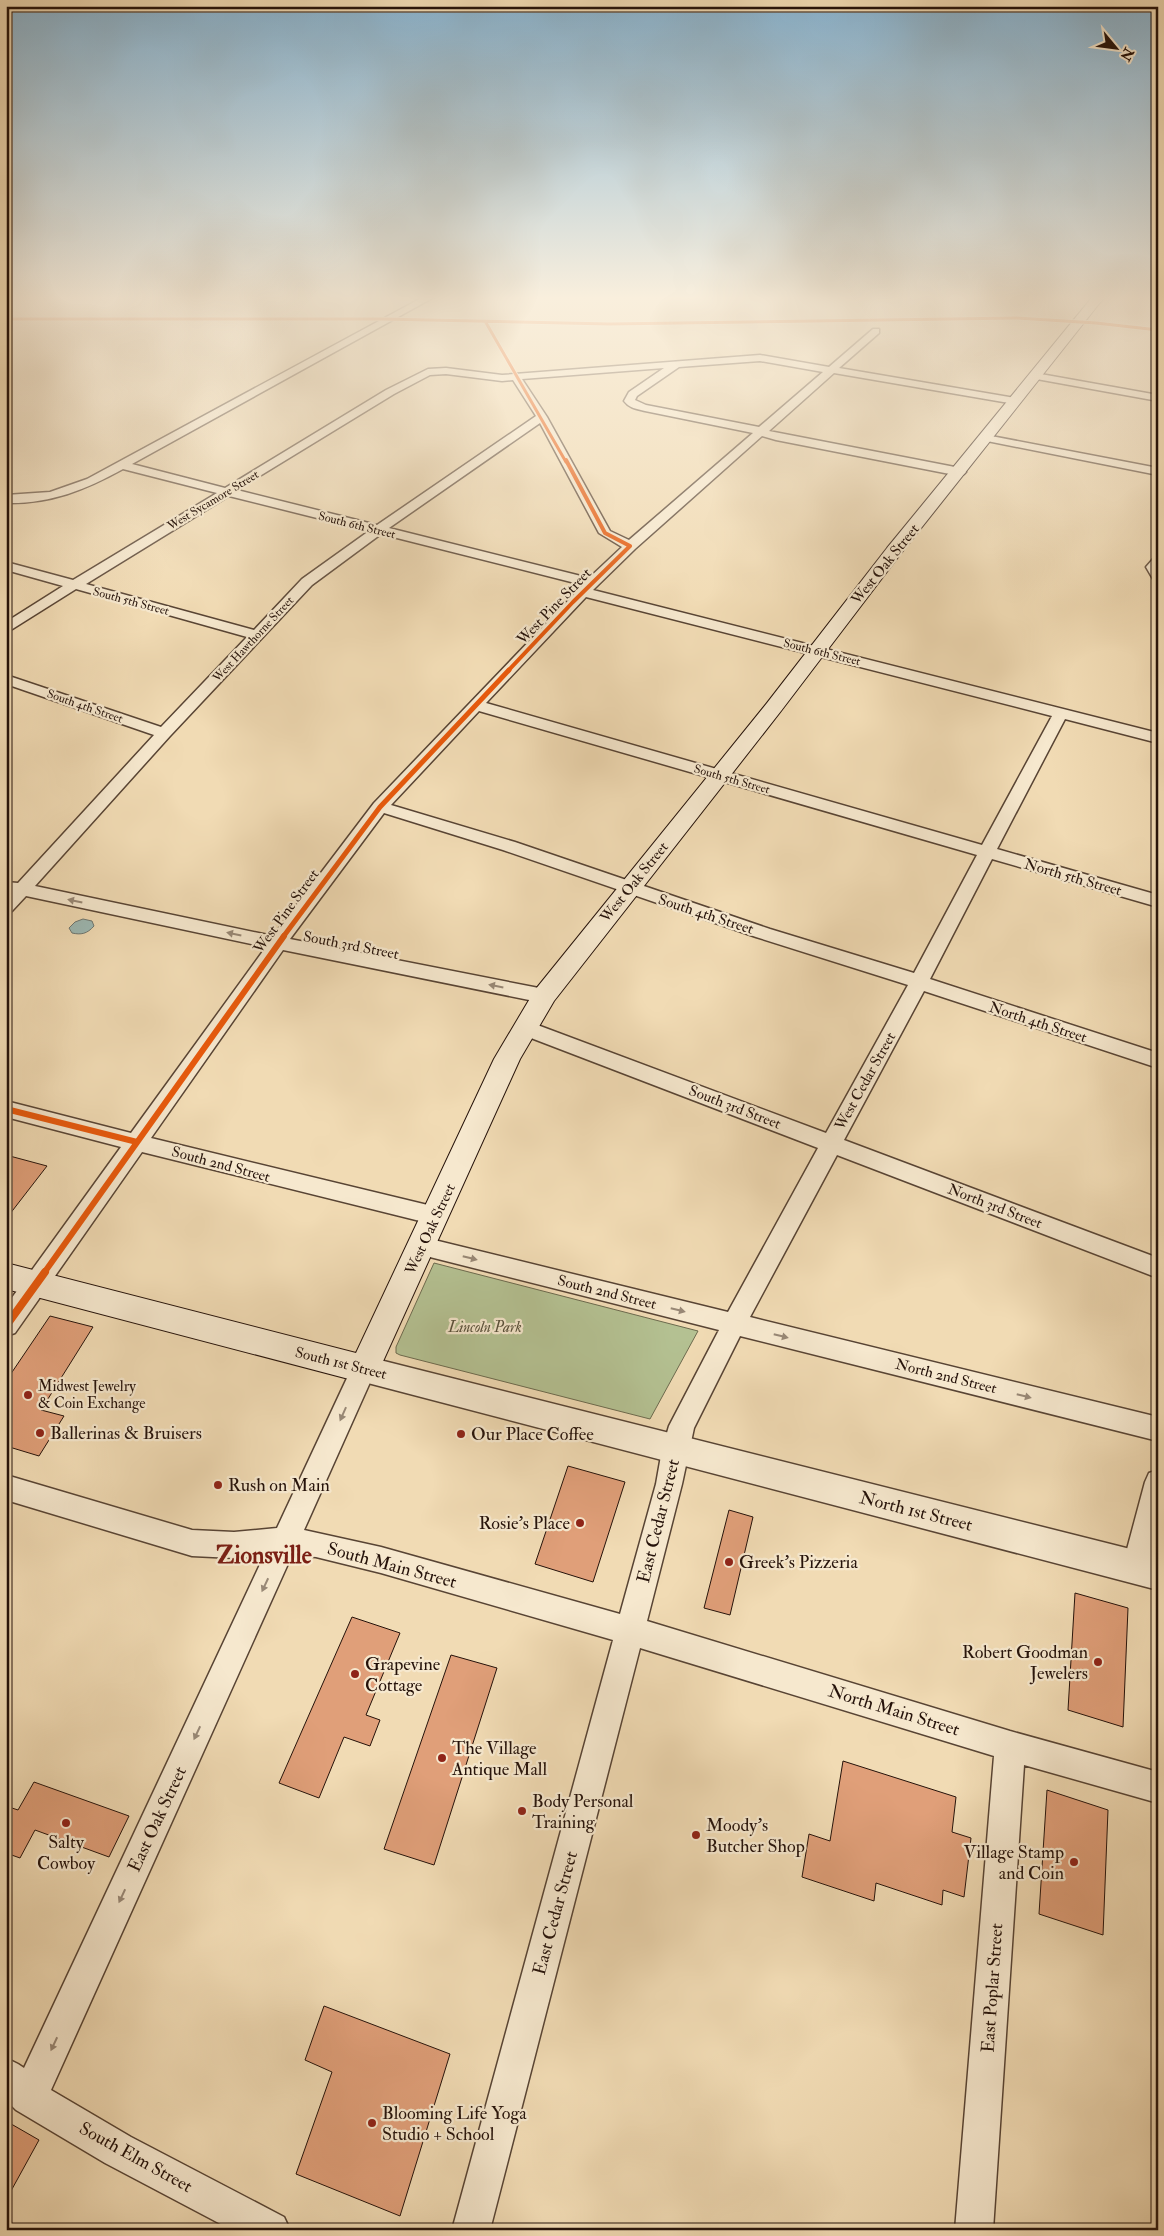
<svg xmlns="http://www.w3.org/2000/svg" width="1164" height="2236" font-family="'IM FELL Double Pica',serif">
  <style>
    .green { fill: #b4c192; stroke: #6c6a4e }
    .water { fill: #9cb9b5; stroke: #6c7671 }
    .building { fill: #e09f79; stroke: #25120a }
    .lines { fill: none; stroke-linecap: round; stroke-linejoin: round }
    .minor-casing { stroke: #584434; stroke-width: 3 }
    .tertiary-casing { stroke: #584434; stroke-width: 3 }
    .secondary-casing { stroke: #25120a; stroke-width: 2 }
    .minor { fill: #f6e8ce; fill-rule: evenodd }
    .tertiary { fill: #f6e8ce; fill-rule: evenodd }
    .secondary { fill: #f6e8ce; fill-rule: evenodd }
    .cycleway-far4-casing { stroke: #f6e8ce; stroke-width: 4.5 }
    .cycleway-far3-casing { stroke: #f6e8ce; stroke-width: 5.5 }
    .cycleway-far2-casing { stroke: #f6e8ce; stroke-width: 8 }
    .cycleway-far1-casing { stroke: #f6e8ce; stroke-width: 9 }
    .cycleway-casing { stroke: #f6e8ce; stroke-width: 11 }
    .cycleway-far4 { stroke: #e8590c; stroke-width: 3 }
    .cycleway-far3 { stroke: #e8590c; stroke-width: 4 }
    .cycleway-far2 { stroke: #e8590c; stroke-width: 5 }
    .cycleway-far1 { stroke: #e8590c; stroke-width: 6 }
    .cycleway { stroke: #e8590c; stroke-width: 8 }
    .oneway { fill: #988876 }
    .poi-dot { fill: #8f2418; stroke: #f6e8ce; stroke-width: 2 }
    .labels { text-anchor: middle; stroke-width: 4.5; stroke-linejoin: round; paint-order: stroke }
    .far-street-label { font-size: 12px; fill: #25120a; stroke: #f6e8ce }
    .street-label { font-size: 15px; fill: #25120a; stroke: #f6e8ce }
    .park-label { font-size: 15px; font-style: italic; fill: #574f3a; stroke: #f6e8ce }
    .poi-label { font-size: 15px; fill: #25120a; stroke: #f6e8ce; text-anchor: start }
    .near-poi-label { font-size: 18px; fill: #25120a; stroke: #f6e8ce; text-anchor: start }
    .near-street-label { font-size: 18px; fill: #25120a; stroke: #f6e8ce }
    .near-district-label { font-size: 24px; font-weight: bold; fill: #7a1f14; stroke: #f6e8ce }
  </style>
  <rect width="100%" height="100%" fill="#f1dbb4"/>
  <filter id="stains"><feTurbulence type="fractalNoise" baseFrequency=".004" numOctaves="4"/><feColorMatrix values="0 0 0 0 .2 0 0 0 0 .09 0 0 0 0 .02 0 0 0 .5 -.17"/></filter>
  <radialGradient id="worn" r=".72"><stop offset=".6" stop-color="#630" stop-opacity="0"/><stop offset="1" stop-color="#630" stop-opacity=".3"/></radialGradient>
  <path class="green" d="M434 1263 698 1331 650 1419 400 1355 396 1353V1347Z"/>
  <path class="water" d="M83 919 92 921 94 926C87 934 81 935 72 933L69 928 75 922Z"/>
  <path class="building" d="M6 1155 47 1166 6 1219Z
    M50 1316 93 1327 41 1410 64 1416 39 1456 6 1446V1381Z
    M568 1466 625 1482 593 1582 535 1564Z
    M729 1510 753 1517 730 1615 704 1608Z
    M1075 1593 1128 1608 1123 1727 1068 1710Z
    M352 1617 400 1633 366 1715 380 1720 370 1746 344 1737 319 1798 279 1783Z
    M451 1655 497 1668 434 1865 384 1849Z
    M843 1761 956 1797 952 1832 971 1838 964 1897 943 1890 942 1905 876 1883 874 1901 802 1877 809 1834 830 1841Z
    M34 1782 129 1816 109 1857 35 1830 20 1858 6 1853V1806L18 1810Z
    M1047 1790 1108 1810 1103 1935 1039 1914Z
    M324 2006 450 2054 400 2216 296 2174 332 2072 305 2060Z
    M6 2121 39 2140 6 2200Z"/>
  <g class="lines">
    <g class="minor-casing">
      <path id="minor" d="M427 295H438L132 464 225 488 386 390 428 369 446 368 502 375 760 355 829 367 873 329H879V333L839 368 1015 398 1020 401 1015 404 834 373 769 431 960 468 966 472 964 474 960 476 776 440 762 436 635 549 593 590 1158 733V743L1065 719 997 849 1158 895V907L992 859 930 979 1158 1053V1068L924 991 844 1140 1158 1258V1278L837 1155 750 1317 1158 1417V1441L740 1336 694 1428 682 1484 647 1621 1010 1731 1158 1772V1803L1024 1765 993 2230H955L994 1756 640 1648 490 2230H452L613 1640 381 1573 316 1557 292 1555 51 2090 131 2137 284 2217 290 2230H232L105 2163 16 2110 6 2100V2058L18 2064 24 2068 264 1556 234 1558 192 1556 6 1500V1475L192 1530 234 1532 277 1528 355 1361 364 1358 373 1361 376 1369 304 1530 381 1547 620 1614 656 1484 662 1450 669 1426 719 1330 422 1255 414 1253 410 1246 414 1239 422 1237 728 1312 818 1148 518 1033 515 1028 518 1023 525 1021 532 1023 826 1133 908 985 756 937 503 850 384 813 290 939 544 989 551 991 554 996 551 1001 544 1003 283 950 151 1138 436 1207 444 1210 447 1216 444 1222 436 1225 142 1152 15 1333 6 1336V1306L121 1147 6 1117V1101L131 1133 266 947 26 896 12 911 6 913V896L9 892H6V882L18 883 154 735 6 684V675L161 727 247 637 76 589 6 633V622L63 586 6 570V562L73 580 217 493 123 469C85 490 50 504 6 503V495L50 492 87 479ZM760 361 823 372 759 427 646 405 635 400 637 396 679 367ZM664 368 629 392 624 401C629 408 637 409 645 411L753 433 629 540 610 531 547 417 522 379ZM446 374 502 381 513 380 536 416 377 525 237 490 394 394 430 375ZM540 423 599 533 622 547 589 578 389 528ZM229 496 369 531 302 579 254 630 86 584ZM381 534 583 585 374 803 273 936 35 886 170 736 312 585ZM586 597 1052 716 982 845 486 703ZM479 711 977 855 914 973 770 929 515 842 391 805Z
        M1035 373 1158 395V401L1031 378 1030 376Z
        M986 435 1158 468V475L982 440 980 438 982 436Z
        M1158 558V580L1153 579 1146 567 1153 559Z
        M1158 1470V1537L1146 1578 1136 1582 1126 1578 1122 1568 1145 1482 1149 1473Z"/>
    </g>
    <g class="tertiary-casing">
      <path id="tertiary" d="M364 1356 1158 1556V1590L364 1382 353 1378 349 1369 353 1360Z"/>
    </g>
    <g class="secondary-casing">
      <path id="secondary" d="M1094 295H1106L899 556 781 711 554 1001 520 1059 375 1379 364 1383 6 1289V1263L356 1353 494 1059 535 990 767 703 887 548Z"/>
    </g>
    <use href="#minor" class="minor"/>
    <use href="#tertiary" class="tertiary"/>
    <use href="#secondary" class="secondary"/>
    <g class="cycleway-far4-casing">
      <path id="cycleway-far4" d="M6 319H382L610 324 1017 318 1096 323 1158 330
        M485 321 566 462"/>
    </g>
    <g class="cycleway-far3-casing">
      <path id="cycleway-far3" d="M508 671 573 602 630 546 605 533 566 460"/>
    </g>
    <g class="cycleway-far2-casing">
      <path id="cycleway-far2" d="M283 937 380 807 509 670"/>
    </g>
    <g class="cycleway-far1-casing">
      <path id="cycleway-far1" d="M6 1109 137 1142
        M44 1273 284 936"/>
    </g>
    <g class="cycleway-casing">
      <path id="cycleway" d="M6 1326 45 1272"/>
    </g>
    <use href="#cycleway-far4" class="cycleway-far4"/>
    <use href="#cycleway-far3" class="cycleway-far3"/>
    <use href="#cycleway-far2" class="cycleway-far2"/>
    <use href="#cycleway-far1" class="cycleway-far1"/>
    <use href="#cycleway" class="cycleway"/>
  </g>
  <defs><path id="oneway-solid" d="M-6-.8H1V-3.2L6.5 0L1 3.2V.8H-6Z" transform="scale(1.25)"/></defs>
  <g class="oneway">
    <use href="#oneway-solid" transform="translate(75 901) rotate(-168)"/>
    <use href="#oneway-solid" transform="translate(234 934) rotate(-168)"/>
    <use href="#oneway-solid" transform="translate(496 986) rotate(-169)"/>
    <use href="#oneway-solid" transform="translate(470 1258) rotate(14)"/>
    <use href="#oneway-solid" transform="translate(678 1310) rotate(14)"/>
    <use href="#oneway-solid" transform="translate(781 1336) rotate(14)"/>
    <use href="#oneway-solid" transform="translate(1024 1396) rotate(14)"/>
    <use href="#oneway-solid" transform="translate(343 1414) rotate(114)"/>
    <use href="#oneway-solid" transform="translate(265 1585) rotate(115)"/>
    <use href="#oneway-solid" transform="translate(197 1733) rotate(115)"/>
    <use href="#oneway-solid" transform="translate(122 1896) rotate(115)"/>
    <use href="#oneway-solid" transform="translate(54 2044) rotate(115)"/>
  </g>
  <linearGradient id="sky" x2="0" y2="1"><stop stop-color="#89b6d4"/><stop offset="0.49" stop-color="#f9efdd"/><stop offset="1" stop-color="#f9efdd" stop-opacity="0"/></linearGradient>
  <rect width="1164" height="608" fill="url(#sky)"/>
  <g class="poi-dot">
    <circle cx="28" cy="1395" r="5"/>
    <circle cx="40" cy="1433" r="5"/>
    <circle cx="461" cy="1434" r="5"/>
    <circle cx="218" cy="1485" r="5"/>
    <circle cx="580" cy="1523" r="5"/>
    <circle cx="729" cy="1562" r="5"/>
    <circle cx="1098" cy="1662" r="5"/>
    <circle cx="355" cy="1674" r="5"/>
    <circle cx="442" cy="1758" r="5"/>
    <circle cx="522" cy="1811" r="5"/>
    <circle cx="66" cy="1823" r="5"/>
    <circle cx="696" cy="1835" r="5"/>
    <circle cx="1074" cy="1862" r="5"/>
    <circle cx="372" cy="2123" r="5"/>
  </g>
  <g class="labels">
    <g class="far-street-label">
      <text transform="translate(213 500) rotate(-31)" y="4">West Sycamore Street</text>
      <text transform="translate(357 525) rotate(14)" y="4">South 6th Street</text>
      <text transform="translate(131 601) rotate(15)" y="4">South 5th Street</text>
      <text transform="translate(253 639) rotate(-47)" y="4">West Hawthorne Street</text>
      <text transform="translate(822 652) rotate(14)" y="4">South 6th Street</text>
      <text transform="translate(85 706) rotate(19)" y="4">South 4th Street</text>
      <text transform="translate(732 779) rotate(16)" y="4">South 5th Street</text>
    </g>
    <g class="street-label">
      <text transform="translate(885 564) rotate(-51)" y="5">West Oak Street</text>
      <text transform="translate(554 606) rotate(-46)" y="5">West Pine Street</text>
      <text transform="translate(1073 877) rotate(16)" y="5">North 5th Street</text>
      <text transform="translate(634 882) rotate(-51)" y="5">West Oak Street</text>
      <text transform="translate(286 911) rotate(-54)" y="5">West Pine Street</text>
      <text transform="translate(706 914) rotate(18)" y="5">South 4th Street</text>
      <text transform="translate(351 945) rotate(11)" y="5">South 3rd Street</text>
      <text transform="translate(1038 1022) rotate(18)" y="5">North 4th Street</text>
      <text transform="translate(865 1081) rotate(-61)" y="5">West Cedar Street</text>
      <text transform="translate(735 1107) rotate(21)" y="5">South 3rd Street</text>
      <text transform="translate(221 1164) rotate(15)" y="5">South 2nd Street</text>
      <text transform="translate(995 1206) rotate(21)" y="5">North 3rd Street</text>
      <text transform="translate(430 1229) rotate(-65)" y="5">West Oak Street</text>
      <text transform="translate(607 1292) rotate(14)" y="5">South 2nd Street</text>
      <text transform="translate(341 1363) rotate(14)" y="5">South 1st Street</text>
      <text transform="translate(946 1376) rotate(14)" y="5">North 2nd Street</text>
    </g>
    <g class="park-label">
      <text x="485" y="1332">Lincoln Park</text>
    </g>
    <g class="poi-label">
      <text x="38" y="1391">Midwest Jewelry<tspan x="38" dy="17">&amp; Coin Exchange</tspan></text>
    </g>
    <g class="near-poi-label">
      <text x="50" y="1439">Ballerinas &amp; Bruisers</text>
      <text x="471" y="1440">Our Place Coffee</text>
      <text x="228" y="1491">Rush on Main</text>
      <text x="570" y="1529" text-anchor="end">Rosie's Place</text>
      <text x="739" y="1568">Greek's Pizzeria</text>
      <text x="1088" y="1658" text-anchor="end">Robert Goodman<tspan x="1088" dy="21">Jewelers</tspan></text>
      <text x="365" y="1670">Grapevine<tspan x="365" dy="21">Cottage</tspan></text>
      <text x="452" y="1754">The Village<tspan x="452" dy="21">Antique Mall</tspan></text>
      <text x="532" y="1807">Body Personal<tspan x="532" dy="21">Training</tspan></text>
      <text x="706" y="1831">Moody's<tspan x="706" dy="21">Butcher Shop</tspan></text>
      <text x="66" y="1848" text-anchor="middle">Salty<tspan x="66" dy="21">Cowboy</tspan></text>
      <text x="1064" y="1858" text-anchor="end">Village Stamp<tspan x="1064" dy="21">and Coin</tspan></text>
      <text x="382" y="2119">Blooming Life Yoga<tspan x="382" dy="21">Studio + School</tspan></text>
    </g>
    <g class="near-street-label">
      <text transform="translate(916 1511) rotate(14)" y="6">North 1st Street</text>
      <text transform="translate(658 1521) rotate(-76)" y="6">East Cedar Street</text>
      <text transform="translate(392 1565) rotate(15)" y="6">South Main Street</text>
      <text transform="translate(894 1710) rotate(17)" y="6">North Main Street</text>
      <text transform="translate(157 1819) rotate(-65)" y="6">East Oak Street</text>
      <text transform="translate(555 1913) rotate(-75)" y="6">East Cedar Street</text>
      <text transform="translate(992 1988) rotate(-86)" y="6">East Poplar Street</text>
      <text transform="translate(136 2157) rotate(29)" y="6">South Elm Street</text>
    </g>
    <g class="near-district-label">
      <text x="264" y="1563">Zionsville</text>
    </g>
  </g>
  <rect width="1164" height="2236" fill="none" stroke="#f1dbb4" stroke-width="25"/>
  <rect x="8" y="8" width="1149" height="2221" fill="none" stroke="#25120a" stroke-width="2.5"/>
  <rect x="12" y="12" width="1139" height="2211" fill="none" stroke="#25120a"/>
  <g transform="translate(1116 48) rotate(119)" stroke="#f6e8ce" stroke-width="4" paint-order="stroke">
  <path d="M0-4L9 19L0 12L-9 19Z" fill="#25120a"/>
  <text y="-8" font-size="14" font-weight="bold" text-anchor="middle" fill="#25120a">N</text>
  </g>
  <rect width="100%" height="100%" filter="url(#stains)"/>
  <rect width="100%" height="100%" fill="url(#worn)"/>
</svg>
